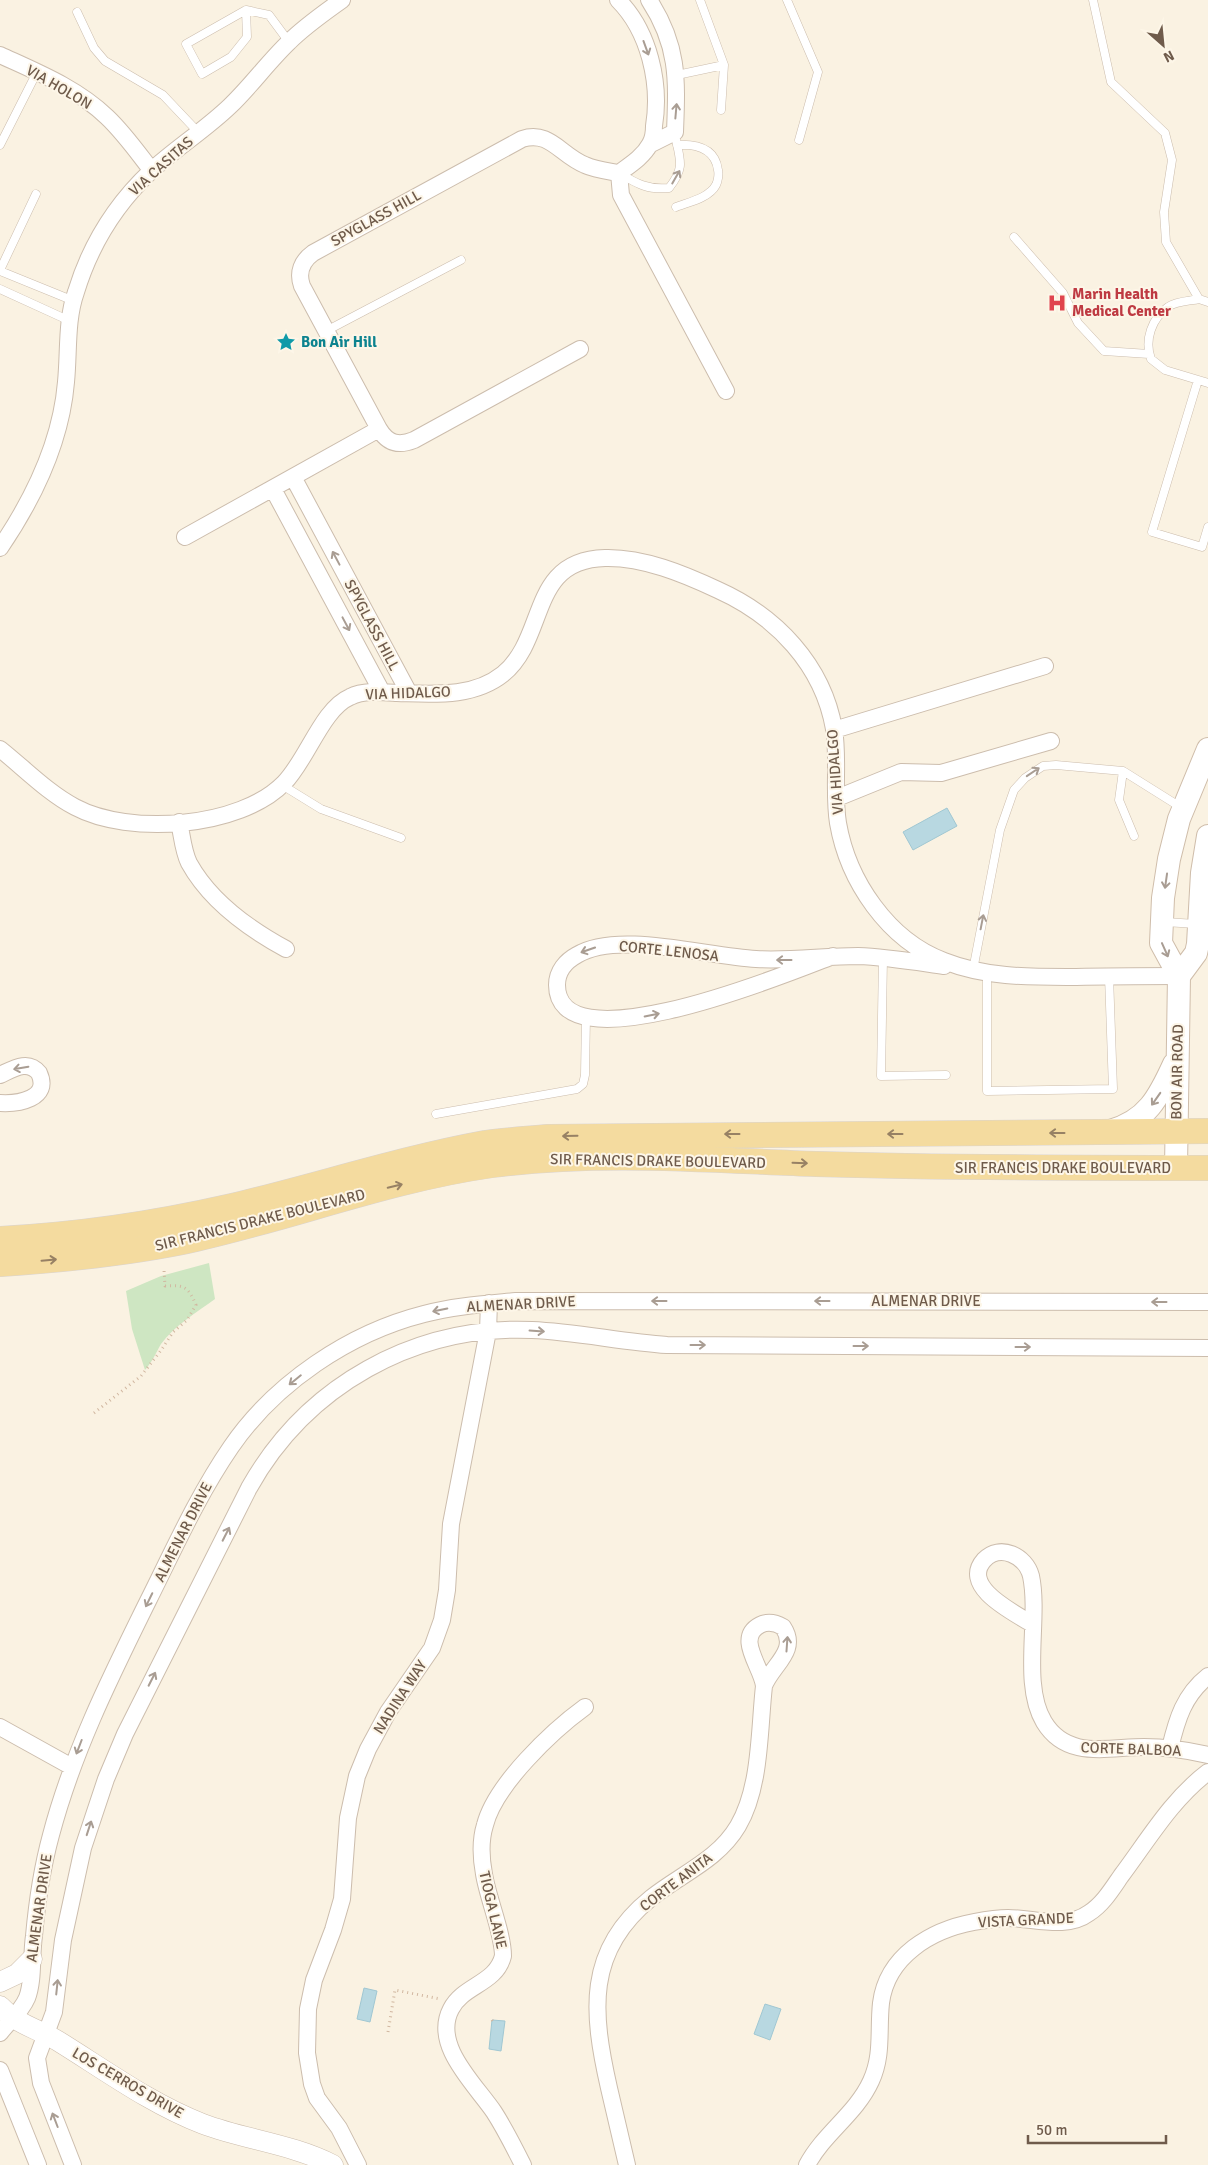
<svg xmlns="http://www.w3.org/2000/svg" width="1208" height="2165" font-family="Signika,sans-serif">
  <style>
    .green { fill: #cee6c2 }
    .water { fill: #b8d8e1; stroke: #a0c7d2 }
    .lines { fill: none; stroke-linecap: round; stroke-linejoin: round }
    .service-casing { stroke: #ccbdad; stroke-width: 9 }
    .minor-casing { stroke: #ccbdad; stroke-width: 18 }
    .tertiary-casing { stroke: #ccbdad; stroke-width: 21 }
    .secondary-casing { stroke: #cfbdaa; stroke-width: 24 }
    .primary-casing { stroke: #dad4d0; stroke-width: 26 }
    .path { stroke: #d1b7a0; stroke-width: 3; stroke-dasharray: 1 4; stroke-linecap: butt }
    .service { stroke: #fff; stroke-width: 8 }
    .minor { stroke: #fff; stroke-width: 16 }
    .tertiary { stroke: #fff; stroke-width: 20 }
    .secondary { stroke: #fff; stroke-width: 22 }
    .primary { stroke: #f4db9f; stroke-width: 25 }
    .oneway { stroke: #a99d93 }
    .oneway2 { stroke: #978164 }
    .labels { text-anchor: middle; stroke-width: 4; stroke-linejoin: round; paint-order: stroke }
    .street-label { font-size: 15px; fill: #6f5b4b; stroke: #fdf6e8 }
    .health-label { font-size: 15px; font-weight: bold; fill: #be3a42; stroke: #fdf6e8; text-anchor: start }
    .culture-label { font-size: 15px; font-weight: bold; fill: #0d838f; stroke: #fdf6e8; text-anchor: start }
  </style>
  <rect width="100%" height="100%" fill="#faf2e2"/>
  <path class="green" d="M209 1263 215 1299C197 1312 174 1326 161 1344 156 1353 152 1362 145 1370L132 1329 126 1291 161 1276Z"/>
  <path class="water" d="M947 808 957 826 913 850 903 832Z
    M364 1988 377 1991 370 2022 357 2019Z
    M765 2004 781 2009 770 2040 754 2034Z
    M492 2020 505 2021 501 2051 489 2049Z"/>
  <g class="lines">
    <g class="service-casing">
      <path id="service" d="M787 0 818 72 799 140
        M1093 0 1111 82 1165 133 1172 160 1164 212 1166 242 1199 299 1208 302
        M246 10 247 37 231 57 202 74 186 44 246 10 269 15 289 42
        M77 12 94 48 105 61 163 95 199 133
        M677 75 724 65 700 0
        M721 110 724 65
        M0 145 37 72
        M619 173C637 184 648 190 669 188 684 169 681 162 676 140
        M676 207C689 202 709 198 716 185 718 181 719 174 718 170 715 148 696 144 677 145
        M1014 237 1063 293 1078 323 1104 351 1149 354
        M0 270 36 194
        M0 271 74 301
        M0 289 70 321
        M1199 299C1190 301 1176 301 1168 307 1152 318 1144 340 1151 359L1165 370 1208 383
        M326 331 461 260
        M1198 380 1152 532 1202 547 1208 527
        M1123 771 1119 800 1134 836
        M282 785 321 809 401 838
        M1165 922 1196 924
        M883 958 881 1076 946 1075
        M973 970 1000 830 1014 790 1025 778 1043 766 1056 765 1123 771 1182 808
        M987 973V1091L1113 1089 1109 976
        M436 1114 577 1089 583 1084 585 1075 586 1016"/>
    </g>
    <g class="minor-casing">
      <path id="minor" d="M649 0C679 46 677 80 675 132L651 144
        M0 55C37 72 77 88 107 117 124 133 138 153 152 171
        M619 173 621 195 726 391
        M580 349 414 440C399 446 388 444 379 429L302 286C297 272 302 261 313 253L522 139C550 130 560 155 585 165 596 170 608 171 619 173 630 165 643 157 650 144 653 139 654 131 654 126 661 83 649 31 618 0
        M293 477 409 693
        M273 489 382 692
        M185 537 379 429
        M0 548C34 498 61 443 66 382 69 352 66 320 76 292 90 246 116 204 151 171 176 148 205 130 230 106 251 86 268 62 289 42 305 26 324 13 342 0
        M834 730 1045 666
        M0 749C24 768 48 793 75 807 129 836 240 828 284 783 307 760 322 709 350 697 364 690 382 692 397 693 433 694 473 698 503 674 548 637 528 560 605 558 643 557 684 574 718 590 776 616 823 665 834 729 839 760 833 792 838 823 848 881 888 940 944 961 987 978 1031 977 1076 977 1110 976 1144 976 1179 976
        M837 798 901 772 941 773 1051 741
        M179 822C182 835 183 851 189 863 210 901 249 929 286 949
        M833 956C796 970 557 1070 557 985 557 971 566 961 577 955 618 930 708 957 756 959 790 961 824 956 858 956 887 957 916 962 944 966
        M0 1075C13 1069 28 1059 39 1073 51 1099 18 1104 0 1103
        M1032 1624C1015 1613 960 1587 984 1560 1000 1543 1026 1556 1031 1576 1040 1619 1021 1684 1044 1722 1067 1760 1108 1747 1144 1747 1166 1747 1187 1750 1208 1755
        M0 1727 72 1767
        M1170 1748C1177 1719 1184 1695 1208 1676
        M0 2033C9 2021 21 2012 27 1998 34 1980 31 1955 34 1936 37 1902 42 1868 51 1835 73 1752 110 1678 148 1601 174 1549 198 1495 231 1447 275 1383 349 1333 424 1314 454 1306 485 1304 516 1301L1208 1302
        M0 2070 38 2165
        M73 2165 41 2083 37 2058 54 2012 63 1940 83 1848 106 1779 125 1734 249 1488C306 1386 414 1325 532 1330 577 1332 622 1342 667 1345L1208 1348
        M358 2165 339 2128 317 2098 312 2084 307 2053 308 2009 314 1980 333 1930 342 1899 348 1818 357 1776 368 1749 388 1712 432 1648 442 1620 447 1590 451 1524 488 1331 489 1303
        M523 2165C514 2147 505 2129 494 2112 475 2084 432 2045 451 2009 463 1985 496 1984 503 1956 503 1933 488 1899 484 1874 481 1858 480 1841 485 1825 495 1785 552 1731 585 1707
        M627 2165C621 2139 615 2113 609 2088 592 2013 585 1951 651 1898 681 1874 718 1860 738 1826 761 1787 759 1730 764 1686 762 1667 735 1638 760 1625 768 1621 776 1623 783 1627 799 1651 772 1665 764 1686
        M807 2165C824 2133 856 2114 871 2081 883 2055 878 2031 881 2003 887 1956 931 1930 974 1922 985 1920 997 1918 1008 1918 1034 1918 1066 1930 1089 1913 1103 1904 1112 1889 1121 1876 1148 1840 1172 1799 1208 1772"/>
    </g>
    <g class="tertiary-casing">
      <path id="tertiary" d="M0 1982 17 1974 32 1959
        M0 2006C17 2025 37 2028 58 2041 105 2070 151 2104 203 2124 246 2140 292 2144 333 2165"/>
    </g>
    <g class="secondary-casing">
      <path id="secondary" d="M1179 976 1196 953 1198 944 1202 873 1208 836
        M1110 1131C1147 1121 1159 1097 1174 1064
        M1176 1168 1179 976 1161 943 1163 898 1169 859 1179 819 1208 749"/>
    </g>
    <g class="primary-casing">
      <path id="primary" d="M0 1239C77 1235 153 1224 228 1207 314 1187 398 1159 485 1143 506 1140 528 1139 549 1137L1208 1131
        M0 1264C61 1260 122 1254 182 1242 286 1220 386 1180 492 1165 599 1151 708 1160 816 1164 947 1168 1077 1168 1208 1168"/>
    </g>
    <path class="path" d="M94 1413 141 1376 162 1349 173 1332 187 1320 196 1305C188 1286 184 1285 165 1286L164 1270
      M492 2020 494 2023
      M388 2032 395 1990 440 1999"/>
    <use href="#service" class="service"/>
    <use href="#minor" class="minor"/>
    <use href="#tertiary" class="tertiary"/>
    <use href="#secondary" class="secondary"/>
    <use href="#primary" class="primary"/>
  </g>
  <defs><path id="oneway-shaft" d="M-6 0H5M1.5-3L5.5 0L1.5 3" fill="none" stroke-width="1.6" stroke-linecap="round" stroke-linejoin="round" transform="scale(1.25)"/></defs>
  <g class="oneway">
    <use href="#oneway-shaft" transform="translate(646 48) rotate(70)"/>
    <use href="#oneway-shaft" transform="translate(676 111) rotate(-85)"/>
    <use href="#oneway-shaft" transform="translate(676 177) rotate(-60)"/>
    <use href="#oneway-shaft" transform="translate(336 558) rotate(-118)"/>
    <use href="#oneway-shaft" transform="translate(346 624) rotate(62)"/>
    <use href="#oneway-shaft" transform="translate(1033 772) rotate(-34)"/>
    <use href="#oneway-shaft" transform="translate(1166 881) rotate(98)"/>
    <use href="#oneway-shaft" transform="translate(982 922) rotate(-79)"/>
    <use href="#oneway-shaft" transform="translate(588 950) rotate(161)"/>
    <use href="#oneway-shaft" transform="translate(1165 950) rotate(66)"/>
    <use href="#oneway-shaft" transform="translate(784 960) rotate(180)"/>
    <use href="#oneway-shaft" transform="translate(652 1015) rotate(-12)"/>
    <use href="#oneway-shaft" transform="translate(21 1068) rotate(170)"/>
    <use href="#oneway-shaft" transform="translate(1156 1099) rotate(125)"/>
    <use href="#oneway-shaft" transform="translate(659 1301) rotate(-180)"/>
    <use href="#oneway-shaft" transform="translate(822 1301) rotate(-180)"/>
    <use href="#oneway-shaft" transform="translate(1159 1302) rotate(-180)"/>
    <use href="#oneway-shaft" transform="translate(440 1310) rotate(168)"/>
    <use href="#oneway-shaft" transform="translate(537 1331) rotate(4)"/>
    <use href="#oneway-shaft" transform="translate(698 1345)"/>
    <use href="#oneway-shaft" transform="translate(861 1346)"/>
    <use href="#oneway-shaft" transform="translate(1023 1347)"/>
    <use href="#oneway-shaft" transform="translate(295 1380) rotate(141)"/>
    <use href="#oneway-shaft" transform="translate(226 1534) rotate(-63)"/>
    <use href="#oneway-shaft" transform="translate(149 1600) rotate(116)"/>
    <use href="#oneway-shaft" transform="translate(787 1644) rotate(-86)"/>
    <use href="#oneway-shaft" transform="translate(152 1679) rotate(-63)"/>
    <use href="#oneway-shaft" transform="translate(79 1747) rotate(111)"/>
    <use href="#oneway-shaft" transform="translate(89 1828) rotate(-72)"/>
    <use href="#oneway-shaft" transform="translate(57 1987) rotate(-84)"/>
    <use href="#oneway-shaft" transform="translate(55 2120) rotate(-111)"/>
  </g>
  <g class="oneway2">
    <use href="#oneway-shaft" transform="translate(1057 1133) rotate(180)"/>
    <use href="#oneway-shaft" transform="translate(732 1134) rotate(180)"/>
    <use href="#oneway-shaft" transform="translate(895 1134) rotate(180)"/>
    <use href="#oneway-shaft" transform="translate(570 1136) rotate(179)"/>
    <use href="#oneway-shaft" transform="translate(800 1163) rotate(2)"/>
    <use href="#oneway-shaft" transform="translate(395 1186) rotate(-13)"/>
    <use href="#oneway-shaft" transform="translate(49 1260) rotate(-5)"/>
  </g>
  <defs>
    <g id="hospital-bare" transform="scale(1.5)"><path d="M-5-5h3v3.5h4V-5h3V5h-3V1.5h-4V5h-3Z" fill="#e0444e" stroke="#fdf6e8" stroke-width="2.5" paint-order="stroke"/></g>
    <g id="sight-bare" transform="scale(1.5)"><path d="M0-6L1.8-2.2L6-1.7L2.9 1.2L3.7 5.4L0 3.3L-3.7 5.4L-2.9 1.2L-6-1.7L-1.8-2.2Z" fill="#0f9aa8" stroke="#fdf6e8" stroke-width="2.5" paint-order="stroke"/></g>
  </defs>
  <g fill-rule="evenodd">
    <use href="#hospital-bare" x="1057" y="303"/>
    <use href="#sight-bare" x="286" y="342"/>
  </g>
  <g class="labels">
    <g class="street-label">
      <text transform="translate(59 87) rotate(30)" y="5">VIA HOLON</text>
      <text transform="translate(161 166) rotate(-42)" y="5">VIA CASITAS</text>
      <text transform="translate(376 218) rotate(-29)" y="5">SPYGLASS HILL</text>
      <text transform="translate(372 625) rotate(62)" y="5">SPYGLASS HILL</text>
      <text transform="translate(408 693) rotate(-2)" y="5">VIA HIDALGO</text>
      <text transform="translate(835 772) rotate(-94)" y="5">VIA HIDALGO</text>
      <text transform="translate(669 951) rotate(6)" y="5">CORTE LENOSA</text>
      <text transform="translate(1177 1072) rotate(-89)" y="5">BON AIR ROAD</text>
      <text transform="translate(658 1161) rotate(1)" y="5">SIR FRANCIS DRAKE BOULEVARD</text>
      <text x="1063" y="1173">SIR FRANCIS DRAKE BOULEVARD</text>
      <text transform="translate(260 1220) rotate(-14)" y="5">SIR FRANCIS DRAKE BOULEVARD</text>
      <text x="926" y="1306">ALMENAR DRIVE</text>
      <text transform="translate(521 1304) rotate(-3)" y="5">ALMENAR DRIVE</text>
      <text transform="translate(183 1532) rotate(-63)" y="5">ALMENAR DRIVE</text>
      <text transform="translate(400 1697) rotate(-57)" y="5">NADINA WAY</text>
      <text transform="translate(1131 1749) rotate(2)" y="5">CORTE BALBOA</text>
      <text transform="translate(676 1882) rotate(-37)" y="5">CORTE ANITA</text>
      <text transform="translate(39 1908) rotate(-82)" y="5">ALMENAR DRIVE</text>
      <text transform="translate(493 1910) rotate(77)" y="5">TIOGA LANE</text>
      <text transform="translate(1026 1920) rotate(-3)" y="5">VISTA GRANDE</text>
      <text transform="translate(128 2083) rotate(30)" y="5">LOS CERROS DRIVE</text>
    </g>
    <g class="health-label">
      <text x="1072" y="299">Marin Health<tspan x="1072" dy="17">Medical Center</tspan></text>
    </g>
    <g class="culture-label">
      <text x="301" y="347">Bon Air Hill</text>
    </g>
  </g>
  <g transform="translate(1163 45) rotate(153)" stroke="#fdf6e8" stroke-width="4" paint-order="stroke">
  <path d="M0-4L9 19L0 12L-9 19Z" fill="#6f5b4b"/>
  <text y="-8" font-size="14" font-weight="bold" text-anchor="middle" fill="#6f5b4b">N</text>
  </g>
  <path d="M1028 2135v8h138v-8" fill="none" stroke="#6f5b4b" stroke-width="2.5"/>
  <text x="1036" y="2135" font-size="15" fill="#6f5b4b" stroke="#fdf6e8" stroke-width="4" paint-order="stroke">50 m</text>
</svg>
